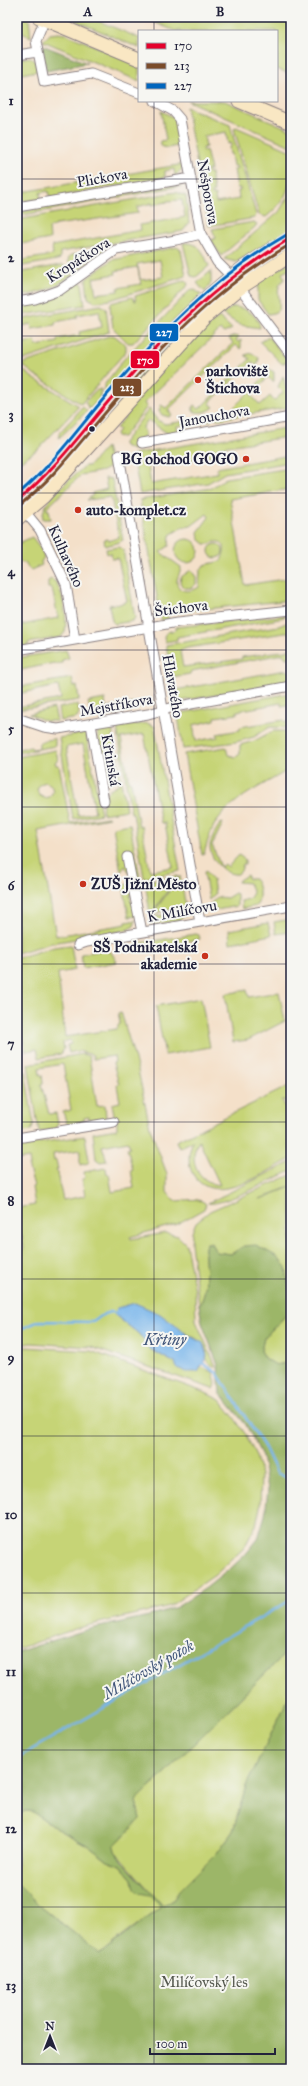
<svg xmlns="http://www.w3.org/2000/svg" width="308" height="2086" font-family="'IM FELL Great Primer',serif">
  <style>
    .green { fill: #c6d476; stroke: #747b58; fill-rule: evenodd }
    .forest { fill: #9cb667; stroke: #5f6c51 }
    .water { fill: #78b5eb; stroke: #4d6c93 }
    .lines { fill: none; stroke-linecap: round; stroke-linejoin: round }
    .stream { stroke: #78b5eb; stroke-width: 2.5 }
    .minor-casing { stroke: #8b8182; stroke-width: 11 }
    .secondary-casing { stroke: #8b8182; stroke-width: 15 }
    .minor { stroke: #fff; stroke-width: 9 }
    .secondary { stroke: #f9e7c3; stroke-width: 13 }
    .bus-1-casing { stroke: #f6f6f2; stroke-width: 6 }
    .bus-2-casing { stroke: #f6f6f2; stroke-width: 6 }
    .bus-3-casing { stroke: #f6f6f2; stroke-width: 6 }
    .bus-1 { stroke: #e4002b; stroke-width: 3 }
    .bus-2 { stroke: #7a4b2a; stroke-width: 3 }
    .bus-3 { stroke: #0065bd; stroke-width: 3 }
    .grid { fill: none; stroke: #22223b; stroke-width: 1; stroke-opacity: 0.55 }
    .poi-dot { fill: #c8321e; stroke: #f6f6f2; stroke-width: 1.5 }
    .bus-dot { fill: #22223b; stroke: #f6f6f2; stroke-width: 1.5 }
    .labels { text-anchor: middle; stroke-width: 4; stroke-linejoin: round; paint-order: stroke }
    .street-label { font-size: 15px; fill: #22223b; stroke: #f6f6f2 }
    .poi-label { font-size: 15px; font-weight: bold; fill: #22223b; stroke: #f6f6f2; text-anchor: start }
    .park-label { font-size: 15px; fill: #53574d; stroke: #f6f6f2 }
    .water-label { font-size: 16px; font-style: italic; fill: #405579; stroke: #f6f6f2 }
    .line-badge { stroke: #f6f6f2; stroke-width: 1.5 }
    .badge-label { font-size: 11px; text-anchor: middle; font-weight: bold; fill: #fff }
    .neatline { fill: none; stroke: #22223b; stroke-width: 1.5 }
    .grid-label { font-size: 13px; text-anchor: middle; font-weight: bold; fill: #22223b }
  </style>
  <rect width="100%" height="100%" fill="#f6f6f2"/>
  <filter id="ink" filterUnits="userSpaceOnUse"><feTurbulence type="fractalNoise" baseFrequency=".025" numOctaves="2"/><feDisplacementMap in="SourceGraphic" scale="8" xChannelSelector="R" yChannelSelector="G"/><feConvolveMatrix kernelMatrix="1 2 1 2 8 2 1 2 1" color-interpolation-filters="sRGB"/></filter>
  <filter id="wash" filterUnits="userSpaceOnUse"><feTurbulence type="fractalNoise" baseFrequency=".012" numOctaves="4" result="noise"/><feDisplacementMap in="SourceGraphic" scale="16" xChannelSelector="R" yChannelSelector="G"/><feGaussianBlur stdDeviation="0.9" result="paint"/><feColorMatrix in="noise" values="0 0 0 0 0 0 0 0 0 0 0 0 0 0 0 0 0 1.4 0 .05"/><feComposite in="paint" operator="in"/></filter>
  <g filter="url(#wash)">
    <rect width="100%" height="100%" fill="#f4e0c9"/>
    <path class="green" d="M17 17H25L29 20 31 37 17 31Z
      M67 17H89L139 38V48Z
      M142 17H291V74L277 69V31H175Z
      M58 33 66 34 139 64V81L43 41 50 34Z
      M30 57 35 61 37 71 17 75V67H20L19 59Z
      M188 101H225L291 130V146Z
      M186 107 230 125 256 214 255 218 209 226ZM226 132 228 144 231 143V146L229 147 230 154H231L233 166H236L237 169H234L237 188H240V191H238L239 199 216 203 215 195H212V192H214L211 173H208V170H211L206 150 203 151V148L206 147 204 136Z
      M161 111 175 118 180 142 177 146 168 148 162 147 160 141 166 140Z
      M236 127 291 151C291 182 292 196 266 217L259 215 234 129Z
      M184 164 182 169 175 176 174 169 165 171V177L50 198 48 191 40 193 41 199 26 201 17 199V193Z
      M175 185 181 186 17 216V212Z
      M291 191V233L236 262 224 259 279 212Z
      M176 192 186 196 189 223 183 231 60 252V259L57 260 17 267V261L53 255 52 246 141 230 140 225 185 217 182 200 167 201V202L152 205V203L137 207 138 213 56 225 49 228 50 239 21 244 17 243V220Z
      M254 222 257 224 255 227 221 256 211 240 216 238 212 229Z
      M183 243C200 242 203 252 209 266L196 277 191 276Z
      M177 247 181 250 186 276 110 300 95 302 88 298 86 279 112 260ZM160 260 163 277 140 280 137 264ZM138 267 141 284 118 288V291L96 294 93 278 116 274 115 271Z
      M103 249 106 250 98 254 77 271 68 262 69 256 72 255Z
      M291 261V269L282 273 285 279C268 290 292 312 268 314L258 300V283Z
      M62 265 67 267 73 274C56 289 39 293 17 297V273Z
      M211 271V283L205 292 197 283Z
      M79 280 82 284 85 305 17 316V306C43 302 59 299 79 280Z
      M186 280 188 285 133 343H128L113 328 110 306 111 303 132 297 135 301H136L135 296Z
      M194 289 201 295 101 402 105 384 123 360 190 290Z
      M207 304 208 305 195 318 111 412 108 410 166 345Z
      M101 305 106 308 109 332 17 362V344L35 341 36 346 58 342 57 339 80 335 79 332 102 327 99 311 77 315V318L55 322V325L32 329 31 324 17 327V320Z
      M233 307C244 307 259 315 260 328L240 325 222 314Z
      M219 317 232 329 224 333 220 330 144 403 147 407 123 437H118L116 434 119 429 116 428 128 414 126 411 179 351Z
      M112 335 115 336 126 345V351L81 404 35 375 21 364Z
      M234 336 239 337 236 340 238 342 241 340V348L240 349 236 345 168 410 172 415 169 417 162 415 159 411 161 405 166 408 233 343 229 338Z
      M267 337 270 338 288 361 282 364 260 342Z
      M252 353 259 358 257 366 252 362 209 403 214 407C209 412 199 414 193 411V406L194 405 199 409 250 359 245 355Z
      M17 365 33 378 79 406 38 449 18 463Z
      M265 369H269L274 372V381L273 382 268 377 251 395 260 405 270 396 274 401 283 392 278 387 283 376 291 407 220 419 214 418 224 409 228 413 266 375 262 371Z
      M101 389 99 400 89 409 85 402 95 391Z
      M83 407 87 411 59 438V433Z
      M149 409 157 420 165 424 209 418 212 420 177 426 178 433H167L148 420 143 427 145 435 140 440 141 448 132 450 123 445V443Z
      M291 427V435L288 437 221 447 214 450V455L185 461 184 459 163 465 162 463 148 467 151 484 217 473V468L291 455V462L225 473 208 483 140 494 133 454Z
      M106 447 111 466 103 471 81 475 47 508V510H49L51 519H43C39 502 73 477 85 466H89Z
      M291 468V482H288L289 489 230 499 245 585 291 578V600L168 613V620H161L140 500 211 488 226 478ZM207 514 209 517 198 532 199 539 205 544C209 544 211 543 214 542 229 540 224 554 221 561L204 565 200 571 199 587C192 592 176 594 177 580 178 575 181 572 181 567L160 552 169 546 170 535 181 528 191 526Z
      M105 478 112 479 123 540 117 543 105 546 104 540 108 539 109 541 119 537 111 497 87 500 93 495 92 493 107 489Z
      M32 537 42 550 44 557 41 562 42 565 31 570 28 568 25 563 17 561V544Z
      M175 551a12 12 0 1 1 24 0a12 12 0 1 1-24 0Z
      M209 551a7 7 0 1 1 14 0a7 7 0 1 1-14 0Z
      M118 547 123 549 135 618 132 621 115 624 112 621 109 605 116 604 117 605 127 601 118 558 112 559 111 553 107 554 106 549Z
      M191 570 196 577V584L191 588H185L180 583 181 577Z
      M51 579 56 582C63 594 68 618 65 632L61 637 28 643V646L22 647 21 641H17V626L58 618 52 588H48V581Z
      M287 615 279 619 177 637V640L165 642 164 636 167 632 176 630V627Z
      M291 621V632L187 648 180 651 183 667 242 659V657L265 654V653L287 651 291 648V657L286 658 283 654 191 671 190 674 172 677 166 645 279 626Z
      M66 650 69 658 62 660V663L55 664 54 663 17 671V658Z
      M286 670 291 673V682L175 702V690Z
      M72 678 74 687 77 686 79 700 17 710V707L61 699 58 686 17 694V687Z
      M291 693V704L282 706 281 703 237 711V714L215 717V720L193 725 196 741 218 737 217 734 240 730V727L284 720 285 722 291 721V728L270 727 254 737 236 742 183 749 178 716 181 713Z
      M105 699 106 708 144 701V704L140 707 91 714 88 702Z
      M78 704 79 714 77 718 60 721 58 708Z
      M54 708 57 721H46L29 714Z
      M147 723 154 726 155 729 180 871 144 878 133 813H131L117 727ZM144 734 161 823H165L173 867 150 871 142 826 139 827 131 782H129L121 738Z
      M112 728 126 810 103 814C101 799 105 790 119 784L117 777 110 778 105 772 97 731Z
      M273 731H291V768C267 784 233 797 216 822 210 832 207 843 204 854L202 855 184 754 226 747 228 755 236 757 240 754V745L254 741Z
      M86 733 101 814 73 819 59 738ZM83 744 95 812 78 815 66 747Z
      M51 739H55V746L17 753V749L31 747 32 749 39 748V743Z
      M56 750 58 760 55 762 56 765H59L70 823 108 817 109 818 38 831 56 936 126 924V922L136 920 134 926 127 930 52 943 17 953V757ZM46 782 51 785 53 791 50 797 44 798 39 795 37 789 40 784Z
      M223 823 212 845 221 867 225 864 228 867 239 855 245 860V864H243L241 871 238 874C224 876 209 858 210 845 211 838 216 830 220 824Z
      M130 824 140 878 135 880 125 866 121 872 113 827Z
      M204 872 206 871 213 880 215 894 209 900Z
      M247 875 249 879H254C260 885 261 899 256 906L242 909 241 901 249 899 253 893 249 883 238 882 239 880Z
      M178 876 151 914H150L145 881Z
      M180 876 186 907 153 913Z
      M129 884 132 895H130L131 902H133L136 916 129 917 123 885Z
      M235 893 237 894V906L217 910 210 908V904L217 897 227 898Z
      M184 911 187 912 186 915 178 921 152 924V917Z
      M291 919V932L276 934 274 922Z
      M268 923 271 935 230 943 229 930Z
      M196 934 199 935 200 939 147 948 146 950 137 951V947L140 943Z
      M71 945 75 970 58 973 65 1037 116 1029 120 1023 118 1013 121 1012 138 1070 150 1128 167 1174V1192L174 1201C185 1201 198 1196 206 1204L204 1209 177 1224 130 1237 131 1239 166 1233 178 1236 186 1244 195 1291 196 1321 215 1364V1368L206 1360C207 1354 207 1347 202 1343 182 1326 140 1321 115 1315L139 1334 150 1349 175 1363 198 1372 201 1367 213 1372 216 1383 213 1389 91 1347 31 1343 17 1345V1258L24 1248 22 1237 17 1227V1208L35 1205 32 1187 34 1186 28 1165H30L29 1158 17 1160V1146L85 1136 89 1160 88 1163 80 1165V1150L53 1154 54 1161 56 1160 58 1169H56L63 1200 85 1196 82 1179 85 1178 84 1172 106 1168 107 1174H109L112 1192 134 1188 131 1170H133L127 1148H130L128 1141 102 1146 107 1161 100 1162 96 1159 93 1133 117 1129V1119H115L112 1104 120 1102 117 1085 119 1084 113 1063 115 1062 114 1056 93 1059V1055L78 1051 69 1053 67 1045 71 1044 70 1040 63 1042 64 1049 61 1054 39 1058 37 1049 26 1051 17 1020V958L54 947Z
      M103 950 111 952 117 962 83 968 81 954Z
      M247 990 249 997 279 992 285 1021 248 1040 233 1042 225 994Z
      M201 998 210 1047 165 1055 156 1006Z
      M82 1054 89 1056 97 1106 105 1105 106 1118 102 1121 97 1119 89 1120V1117L84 1118V1121L75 1123 72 1126 67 1124 63 1112 71 1110 63 1064 39 1068 40 1075H42L43 1083 41 1084 49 1114 56 1113 58 1124 55 1129 39 1132 28 1064Z
      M17 1066 25 1072 34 1124 31 1131 17 1133V1120L20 1119 18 1102 20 1101 17 1088Z
      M291 1085V1093L287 1095 291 1096V1101L282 1100 291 1117V1159C266 1171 216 1208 194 1176 187 1165 188 1153 193 1141L179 1148 176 1141ZM199 1141 220 1185C198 1183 187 1159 199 1141Z
      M291 1162V1171C276 1178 220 1207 208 1203Z
      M291 1175V1186L260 1199 291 1187V1297L288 1286 244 1246 231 1254 216 1252 210 1243H207L205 1247C204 1265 210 1291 199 1305L191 1243 192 1232 196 1222 210 1211Z
      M291 1301V1362L276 1365 266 1359 261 1351 264 1338 287 1314Z
      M25 1347 91 1351 206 1393 220 1400 233 1416 246 1435 256 1456 261 1475 260 1507 256 1525 244 1548 215 1575 170 1606 78 1628 17 1649V1349Z
      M291 1648V1693L246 1786 233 1831 217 1853 179 1891 174 1899 163 1906 115 1851 114 1845 140 1819 136 1801Z
      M24 1811H32L56 1828 87 1845 108 1861 121 1866 132 1879 133 1885 150 1895 161 1907 122 1936 100 1954 40 1906 17 1883V1819Z"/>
    <path class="forest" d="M42 45 87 63 46 71Z
      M207 1243H211L216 1252 231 1254 244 1246 256 1245 276 1256 286 1267 291 1301 287 1314 264 1338 261 1351 266 1359 276 1365 291 1362V1648L136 1801 140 1819 114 1846 115 1851 122 1861 163 1906 174 1899 179 1891 217 1853 233 1831 246 1786 291 1693V2069H17V1883L40 1906 100 1954 161 1907 150 1895 139 1893 135 1889 132 1879 121 1866 108 1861 87 1845 56 1828 32 1811H24L17 1819V1652L86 1630 149 1616 177 1607 206 1588 231 1568 245 1555 258 1539 265 1515 268 1490 262 1456 246 1425 220 1393 218 1365 202 1323 199 1305C210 1291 204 1265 205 1247Z"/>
    <path class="water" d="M135 1303 160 1314 188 1335 203 1343 207 1356 198 1372H187L177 1368 175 1363 150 1349 139 1334 115 1315 117 1308Z"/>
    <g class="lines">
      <path class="stream" d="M17 1331 39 1321 93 1322 104 1314 110 1312 118 1313
        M201 1362 217 1373 265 1448 277 1473 291 1480
        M17 1758 291 1600"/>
    </g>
  </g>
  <g filter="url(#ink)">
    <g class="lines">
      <g class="minor-casing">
        <path id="minor" d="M45 19 36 41 44 82 91 74 139 93
          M17 55 38 52
          M155 101 173 111 180 119 201 234 217 262 231 276 291 355
          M17 207 191 178
          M17 302 35 299 60 290 116 250 176 240 201 234
          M142 443 291 417
          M119 455 200 922
          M17 502 40 530 66 584 75 640
          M17 650 178 622 291 610
          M17 718 44 727 58 729 148 714 174 707 291 686
          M91 724 104 801
          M127 857 142 932
          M78 945 87 942 291 906
          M17 1138 114 1122"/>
      </g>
      <g class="secondary-casing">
        <path id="secondary" d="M39 17 139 59
          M239 101 291 123
          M17 501C49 477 73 443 99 412 154 347 214 278 291 238
          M17 519 44 496 205 317 240 288 291 255"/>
      </g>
      <use href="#minor" class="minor"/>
      <use href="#secondary" class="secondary"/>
      <g class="bus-1-casing">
        <path id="bus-1" d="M17 501C54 471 82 432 113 396 165 334 221 279 291 238"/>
      </g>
      <g class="bus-2-casing">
        <path id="bus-2" d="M20 505C56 476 82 439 112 405 165 342 220 285 291 244"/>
      </g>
      <g class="bus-3-casing">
        <path id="bus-3" d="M17 495C52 466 77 430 106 396 161 332 215 276 288 234"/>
      </g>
      <use href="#bus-1" class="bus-1"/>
      <use href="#bus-2" class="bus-2"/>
      <use href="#bus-3" class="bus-3"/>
    </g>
  </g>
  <path class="grid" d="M154 17V31M154 101V2069M17 179H291M17 336H291M17 493H291M17 650H291M17 807H291M17 964H291M17 1122H291M17 1279H291M17 1436H291M17 1593H291M17 1750H291M17 1907H291"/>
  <g class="poi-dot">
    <circle cx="198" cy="380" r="4"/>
    <circle cx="246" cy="459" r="4"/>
    <circle cx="78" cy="510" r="4"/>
    <circle cx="83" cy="884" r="4"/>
    <circle cx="205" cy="956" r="4"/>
  </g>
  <circle class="bus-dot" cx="92" cy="429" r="3.5"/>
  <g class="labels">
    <g class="street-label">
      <text transform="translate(102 178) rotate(-10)" y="5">Plickova</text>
      <text transform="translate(208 192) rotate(80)" y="5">Nešporova</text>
      <text transform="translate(78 260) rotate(-32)" y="5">Kropáčkova</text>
      <text transform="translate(214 416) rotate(-10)" y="5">Janouchova</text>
      <text transform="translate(66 556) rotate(66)" y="5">Kulhavého</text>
      <text transform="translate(181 608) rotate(-7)" y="5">Štichova</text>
      <text transform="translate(173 686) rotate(80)" y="5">Hlavatého</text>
      <text transform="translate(116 705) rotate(-10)" y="5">Mejstříkova</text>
      <text transform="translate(111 760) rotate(80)" y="5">Křtinská</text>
      <text transform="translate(182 911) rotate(-10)" y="5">K Milíčovu</text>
    </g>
    <g class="poi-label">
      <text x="206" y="376">parkoviště<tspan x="206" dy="17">Štichova</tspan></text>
      <text x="238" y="464" text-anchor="end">BG obchod GOGO</text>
      <text x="86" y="515">auto-komplet.cz</text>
      <text x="91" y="889">ZUŠ Jižní Město</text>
      <text x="197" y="952" text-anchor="end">SŠ Podnikatelská<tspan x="197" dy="17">akademie</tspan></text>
    </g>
    <g class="park-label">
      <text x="204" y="1987">Milíčovský les</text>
    </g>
    <g class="water-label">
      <text x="165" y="1345">Křtiny</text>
      <text transform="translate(148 1669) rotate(-30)" y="6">Milíčovský potok</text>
    </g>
  </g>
  <g class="line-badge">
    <rect x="149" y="323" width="30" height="19" rx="4" fill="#0065bd"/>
    <rect x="130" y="350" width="30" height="19" rx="4" fill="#e4002b"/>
    <rect x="112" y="378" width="30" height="19" rx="4" fill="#7a4b2a"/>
  </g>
  <g class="badge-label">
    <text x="164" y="336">227</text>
    <text x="145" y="364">170</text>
    <text x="127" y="391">213</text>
  </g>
  <rect width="308" height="2086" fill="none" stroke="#f6f6f2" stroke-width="44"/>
  <rect x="138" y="30" width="140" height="72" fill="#f6f6f2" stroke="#a1a1a9"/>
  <rect x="146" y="43" width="20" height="6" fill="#e4002b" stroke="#a1a1a9"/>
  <text x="174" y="50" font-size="12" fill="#22223b">170</text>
  <rect x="146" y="63" width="20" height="6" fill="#7a4b2a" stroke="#a1a1a9"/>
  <text x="174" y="70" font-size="12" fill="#22223b">213</text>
  <rect x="146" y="83" width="20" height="6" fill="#0065bd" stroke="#a1a1a9"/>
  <text x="174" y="90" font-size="12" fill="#22223b">227</text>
  <g transform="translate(50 2036)" stroke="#f6f6f2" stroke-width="3" paint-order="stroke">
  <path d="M0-3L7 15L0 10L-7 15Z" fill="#22223b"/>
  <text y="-6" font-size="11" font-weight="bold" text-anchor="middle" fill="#22223b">N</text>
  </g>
  <path d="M150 2048v6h125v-6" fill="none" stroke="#22223b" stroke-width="2"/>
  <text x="156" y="2048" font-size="12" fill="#22223b" stroke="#f6f6f2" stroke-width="3" paint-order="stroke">100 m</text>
  <rect x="22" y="22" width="264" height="2042" class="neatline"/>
  <g class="grid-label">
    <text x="88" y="16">A</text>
    <text x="220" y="16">B</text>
    <text x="11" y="105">1</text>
    <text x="11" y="262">2</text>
    <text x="11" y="419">3</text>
    <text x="11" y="576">4</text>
    <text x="11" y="733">5</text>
    <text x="11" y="890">6</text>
    <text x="11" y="1048">7</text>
    <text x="11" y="1205">8</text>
    <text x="11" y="1362">9</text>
    <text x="11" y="1519">10</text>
    <text x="11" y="1676">11</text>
    <text x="11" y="1833">12</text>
    <text x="11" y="1990">13</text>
  </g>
</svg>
